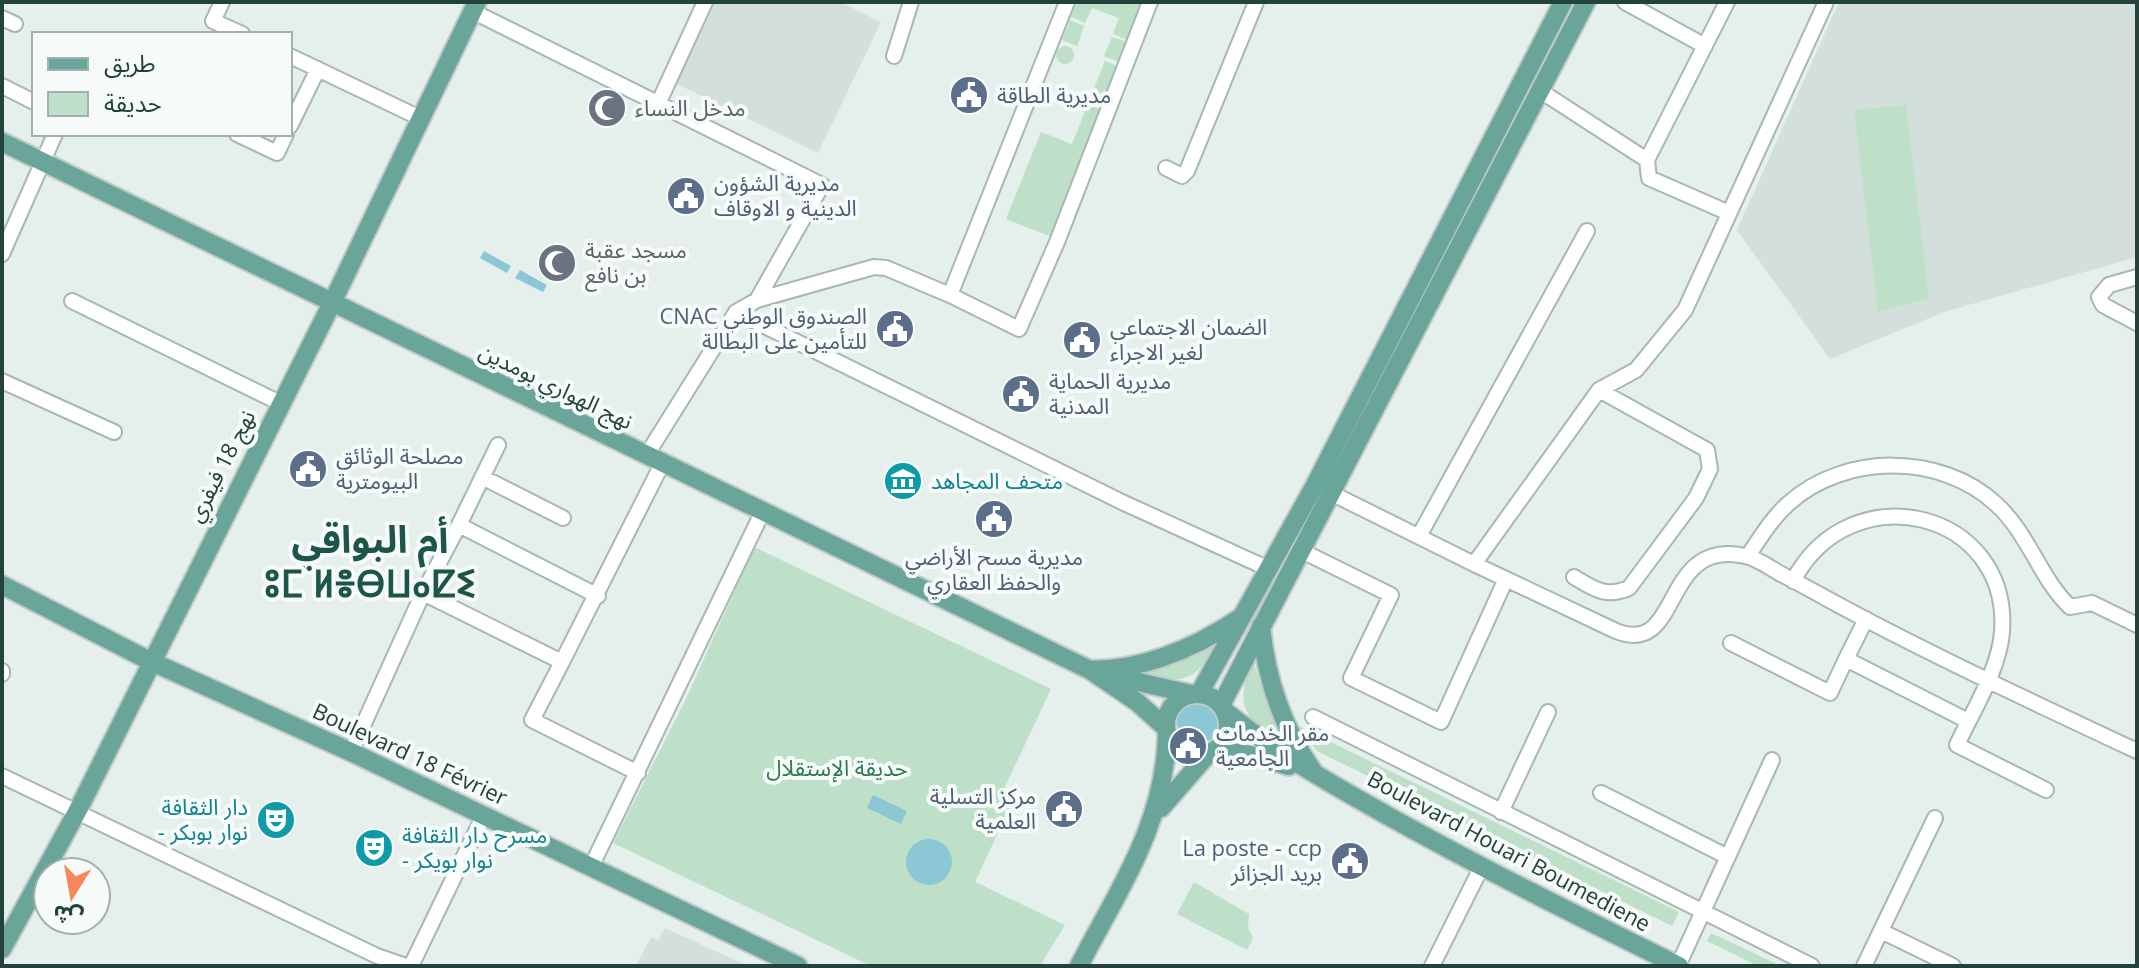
<svg xmlns="http://www.w3.org/2000/svg" width="2139" height="968" font-family="'Open Sans','Noto Sans Arabic','Noto Sans Tifinagh',sans-serif">
  <style>
    .built { fill: #d3dfda }
    .green { fill: #bee0c8 }
    .water { fill: #8cc7d5 }
    .lines { fill: none; stroke-linecap: round; stroke-linejoin: round }
    .minor-casing { stroke: #a7b8b3; stroke-width: 18 }
    .major-casing { stroke: #c1cac8; stroke-width: 22 }
    .minor { stroke: #fff; stroke-width: 14 }
    .major { stroke: #69a598; stroke-width: 18 }
    .labels { text-anchor: middle; stroke-width: 8; stroke-linejoin: round; paint-order: stroke }
    .service-label { font-size: 22px; fill: #4e5e75; stroke: #f6fbf9; text-anchor: start }
    .worship-label { font-size: 22px; fill: #5b616d; stroke: #f6fbf9; text-anchor: start }
    .street-label { font-size: 22px; fill: #23423b; stroke: #f6fbf9 }
    .culture-label { font-size: 22px; fill: #0d838f; stroke: #f6fbf9; text-anchor: start }
    .park-label { font-size: 22px; fill: #2c7a4d; stroke: #f6fbf9 }
    .town-label { font-size: 38px; font-weight: bold; fill: #1e554a; stroke: #f6fbf9 }
  </style>
  <rect width="100%" height="100%" fill="#e5efeb"/>
  <path class="built" d="M712 2H840L881 22 818 153 675 83Z
    M1839 2H2137V257L1944 312 1830 359 1737 230Z
    M665 928 748 966H636L651 937 658 940Z"/>
  <path class="green" d="M1077 2H1143L1128 40 1113 34 1119 18 1092 8 1085 23 1071 17Z
    M1070 20 1084 26 1077 46 1062 40Z
    M1112 37 1127 42 1119 62 1104 56Z
    M1056 55a9 9 0 1 1 18 0a9 9 0 1 1-18 0Z
    M1105 61 1119 67 1107 98 1092 93Z
    M1088 104 1102 110 1052 237 1006 219 1041 132 1072 144Z
    M1906 105 1929 298 1878 312 1854 110Z
    M754 547 1051 689 1003 791 1011 805 975 882 1065 925 1040 966H871L613 843 686 699Z
    M1220 641C1195 682 1183 686 1136 673Z
    M1253 661 1265 699 1289 748C1249 722 1231 710 1253 661Z
    M1298 726 1679 912 1672 926 1317 751Z
    M1194 882 1249 914 1248 927 1253 938 1247 950 1177 914Z
    M1711 933 1781 966H1758L1707 941Z"/>
  <path class="water" d="M484 251 511 266 507 273 480 258Z
    M520 270 547 285 543 292 515 278Z
    M1177 721a22 22 0 1 1 44 0a22 22 0 1 1-44 0Z
    M873 795 907 811 901 824 867 808Z
    M906 862a23 23 0 1 1 46 0a23 23 0 1 1-46 0Z"/>
  <g class="lines">
    <g class="minor-casing">
      <path id="minor" d="M222 2 213 21 242 34
        M1067 2 950 295 1019 329 1057 242 1150 2
        M1625 2 1705 46
        M1727 2 1647 160 1649 178 1729 213
        M472 11 822 185 757 300
        M2 18 15 24
        M290 56 418 117
        M894 56 911 2
        M2 86 34 102
        M1539 90 1647 160
        M658 104 705 2
        M290 126 318 69
        M237 134 277 153 286 134
        M1166 168 1182 176 1187 171 1256 2
        M2 254 55 134
        M2137 277 2109 285 2099 297 2103 305 2137 323
        M72 301 280 403
        M736 312 1124 503 1269 569
        M2 381 114 432
        M646 456 736 312 757 300 874 267 886 268 950 295
        M482 477 563 518
        M1325 490 1474 564 1599 390 1636 370 1685 310 1826 2
        M459 525 498 445
        M1419 536 1587 231
        M1300 550 1391 595 1351 678 1441 722 1505 581
        M1748 556C1760 538 1772 518 1789 503 1845 453 1941 453 1996 504 2029 534 2039 577 2070 607L2092 603 2137 625
        M1474 564 1616 631C1683 658 1660 537 1745 556 1758 558 1771 569 1783 575 1810 589 1836 604 1863 618 1953 665 2045 708 2137 751
        M1574 577C1594 589 1606 598 1629 588L1696 498 1710 469 1707 450 1599 390
        M1793 581C1851 471 2011 511 2002 632 1999 670 1973 710 1957 745L2046 790
        M423 593 459 525 598 596
        M1866 619 1846 659 1968 721
        M1731 643 1830 693 1846 659
        M562 662 532 720 638 773
        M2 671V674
        M1313 717 1812 966
        M351 752 423 593 562 662 662 464
        M2 776 377 956 406 966
        M1601 793 1728 857
        M1501 812 1548 712
        M591 867 762 513
        M1881 931 1953 966
        M411 966 484 815
        M1432 966 1481 868
        M1678 966 1772 760
        M1864 966 1935 818"/>
    </g>
    <g class="major-casing">
      <path id="major" d="M2 142 1090 670 1137 702 1166 728
        M2 585 150 661 351 752 798 966
        M1261 626C1266 679 1282 727 1313 771
        M1090 670C1144 670 1195 648 1240 618
        M1108 675 1191 694
        M1166 725a31 31 0 1 1 62 0a31 31 0 1 1-62 0Z
        M1199 694 1315 485 1563 2
        M1221 705 1586 2
        M1226 712C1277 754 1333 785 1390 817 1485 870 1582 918 1679 966
        M1215 750 1250 755 1289 766
        M1161 808 1208 754
        M2 949 78 810 331 305 477 2
        M1079 966C1119 888 1165 824 1167 734"/>
    </g>
    <use href="#minor" class="minor"/>
    <use href="#major" class="major"/>
  </g>
  <defs>
    <g id="civic-disc" transform="scale(2)"><circle r="9.5" fill="#5c6f8a" stroke="#f6fbf9"/><path d="M-.6-6.5H3V-4.5H.6V-3L4-1V1h2V6H-6V1h2V-1L-.6-3ZM-1.2 2.5V6h2.4V2.5Z" fill="#fff"/></g>
    <g id="mosque-disc" transform="scale(2)"><circle r="9.5" fill="#6b7280" stroke="#f6fbf9"/><path d="M3.5-4.9A6 6 0 1 0 3.5 4.9A5 5 0 1 1 3.5-4.9Z" fill="#fff"/></g>
    <g id="museum-disc" transform="scale(2)"><circle r="9.5" fill="#0f9aa8" stroke="#f6fbf9"/><path d="M0-6L6-3V-2H-6V-3ZM-5-1h2V3h-2ZM-1-1h2V3h-2ZM3-1h2V3H3ZM-6 4H6V6H-6Z" fill="#fff"/></g>
    <g id="theatre-disc" transform="scale(2)"><circle r="9.5" fill="#0f9aa8" stroke="#f6fbf9"/><path d="M-5-5.5Q0-4 5-5.5V0Q5 5 0 6Q-5 5-5 0ZM-3.3-2.5H-1v1.5H-3.3ZM1-2.5H3.3v1.5H1ZM-2.8 1Q0 5.5 2.8 1Z" fill="#fff"/></g>
  </defs>
  <g fill-rule="evenodd">
    <use href="#civic-disc" x="969" y="95"/>
    <use href="#mosque-disc" x="607" y="108"/>
    <use href="#civic-disc" x="686" y="196"/>
    <use href="#mosque-disc" x="557" y="263"/>
    <use href="#civic-disc" x="895" y="329"/>
    <use href="#civic-disc" x="1082" y="340"/>
    <use href="#civic-disc" x="1021" y="394"/>
    <use href="#civic-disc" x="308" y="469"/>
    <use href="#museum-disc" x="903" y="481"/>
    <use href="#civic-disc" x="994" y="519"/>
    <use href="#civic-disc" x="1188" y="746"/>
    <use href="#civic-disc" x="1064" y="809"/>
    <use href="#theatre-disc" x="276" y="820"/>
    <use href="#theatre-disc" x="374" y="848"/>
    <use href="#civic-disc" x="1350" y="861"/>
  </g>
  <g class="labels">
    <g class="service-label">
      <text x="997" y="103">مديرية الطاقة</text>
      <text x="714" y="191">مديرية الشؤون<tspan x="714" dy="25">الدينية و الاوقاف</tspan></text>
      <text x="867" y="324" text-anchor="end">CNAC الصندوق الوطني<tspan x="867" dy="25">للتأمين على البطالة</tspan></text>
      <text x="1110" y="335">الضمان الاجتماعي<tspan x="1110" dy="25">لغير الاجراء</tspan></text>
      <text x="1049" y="389">مديرية الحماية<tspan x="1049" dy="25">المدنية</tspan></text>
      <text x="336" y="464">مصلحة الوثائق<tspan x="336" dy="25">البيومترية</tspan></text>
      <text x="994" y="565" text-anchor="middle">مديرية مسح الأراضي<tspan x="994" dy="25">والحفظ العقاري</tspan></text>
      <text x="1216" y="741">مقر الخدمات<tspan x="1216" dy="25">الجامعية</tspan></text>
      <text x="1036" y="804" text-anchor="end">مركز التسلية<tspan x="1036" dy="25">العلمية</tspan></text>
      <text x="1322" y="856" text-anchor="end">La poste - ccp<tspan x="1322" dy="25">بريد الجزائر</tspan></text>
    </g>
    <g class="worship-label">
      <text x="635" y="116">مدخل النساء</text>
      <text x="585" y="258">مسجد عقبة<tspan x="585" dy="25">بن نافع</tspan></text>
    </g>
    <g class="street-label">
      <text transform="translate(556 386) rotate(26)" y="8">نهج الهواري بومدين</text>
      <text transform="translate(221 466) rotate(-63)" y="8">نهج 18 فيفري</text>
      <text transform="translate(410 754) rotate(25)" y="8">Boulevard 18 Février</text>
      <text transform="translate(1509 851) rotate(28)" y="8">Boulevard Houari Boumediene</text>
    </g>
    <g class="culture-label">
      <text x="931" y="489">متحف المجاهد</text>
      <text x="248" y="815" text-anchor="end">دار الثقافة<tspan x="248" dy="25">- نوار بوبكر</tspan></text>
      <text x="402" y="843">مسرح دار الثقافة<tspan x="402" dy="25">- نوار بويكر</tspan></text>
    </g>
    <g class="park-label">
      <text x="837" y="776">حديقة الإستقلال</text>
    </g>
    <g class="town-label">
      <text x="370" y="553">أم البواقي<tspan x="370" dy="44">ⵓⵎ ⵍⴻⴱⵡⴰⵇⵉ</tspan></text>
    </g>
  </g>
  <rect width="2139" height="968" fill="none" stroke="#23423b" stroke-width="8"/>
  <rect x="32" y="32" width="260" height="104" fill="#f6fbf9" stroke="#a2b1ad" stroke-width="2"/>
  <rect x="48" y="58" width="40" height="12" fill="#69a598" stroke="#a2b1ad" stroke-width="2"/>
  <text x="104" y="72" font-size="24" fill="#23423b">طريق</text>
  <rect x="48" y="92" width="40" height="24" fill="#bee0c8" stroke="#a2b1ad" stroke-width="2"/>
  <text x="104" y="112" font-size="24" fill="#23423b">حديقة</text>
  <g transform="translate(72 896) rotate(191)"><circle r="38" fill="#f6fbf9" stroke="#a2b1ad" stroke-width="2"/>
  <path d="M0-6L14 30L0 20L-14 30Z" fill="#f6885c"/>
  <text y="-12" font-size="22" font-weight="bold" text-anchor="middle" fill="#23423b">ش</text>
  </g>
</svg>
